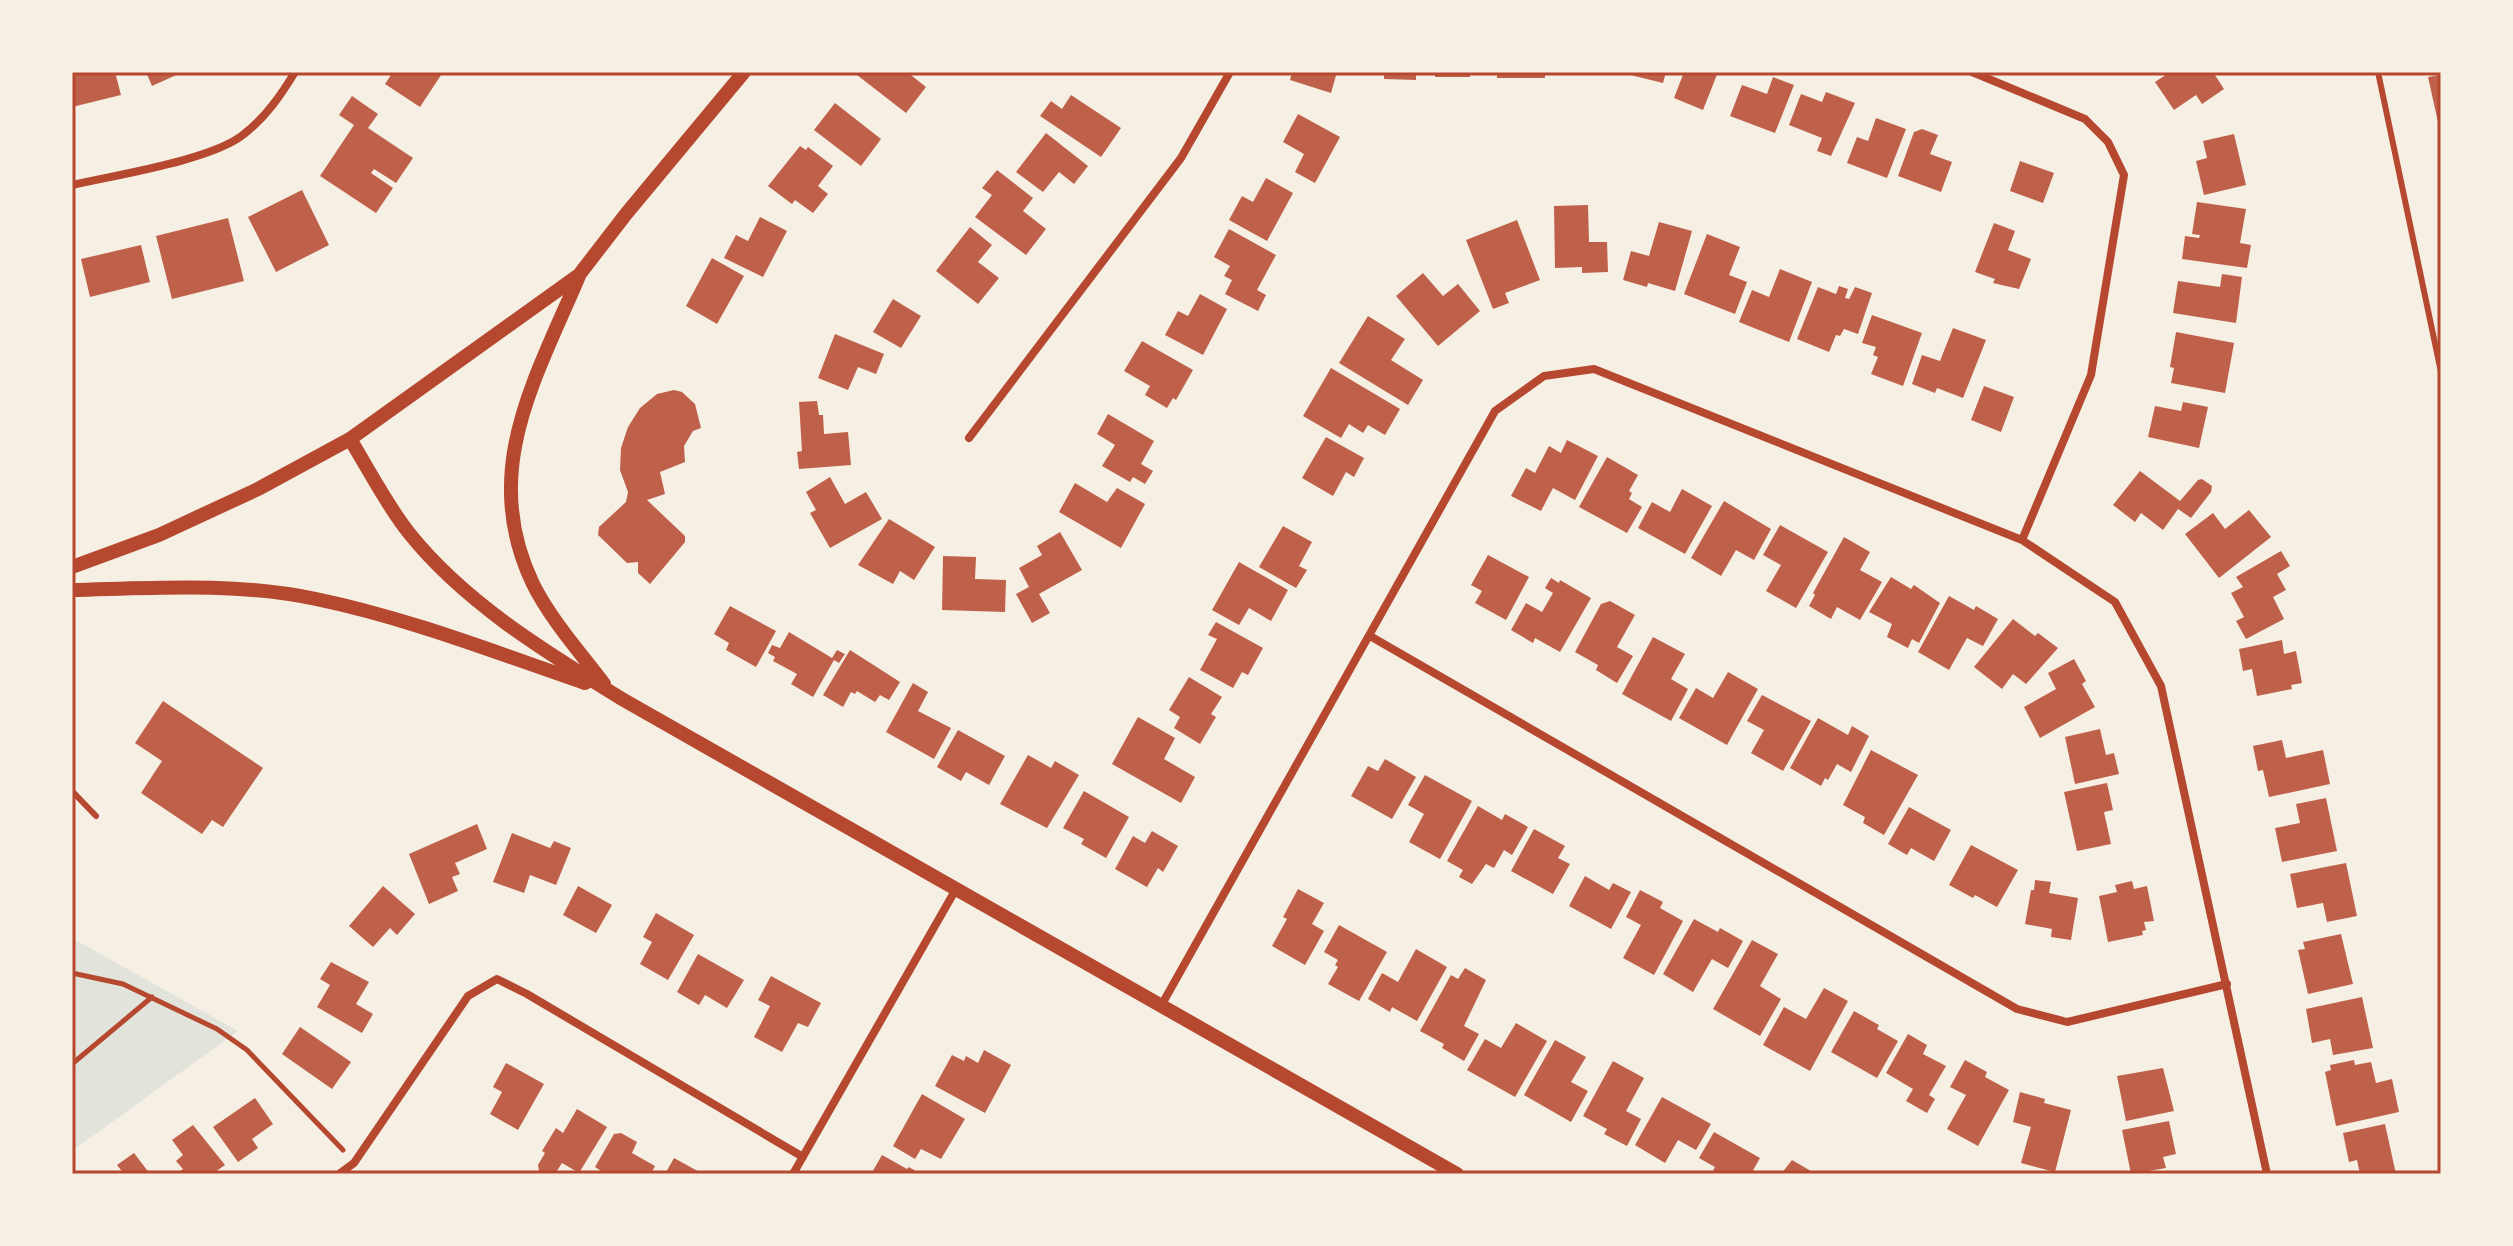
<svg xmlns="http://www.w3.org/2000/svg" width="2513" height="1246" font-family="Raleway,sans-serif">
  <style>
    .green { fill: #e2e4dc }
    .building { fill: #bf614a }
    .lines { fill: none; stroke-linecap: round; stroke-linejoin: round }
    .path { stroke: #b5482f; stroke-width: 5 }
    .service { stroke: #b5482f; stroke-width: 6 }
    .minor { stroke: #b5482f; stroke-width: 8 }
    .tertiary { stroke: #b5482f; stroke-width: 14 }
    .neatline { fill: none; stroke: #b5482f; stroke-width: 3 }
  </style>
  <rect width="100%" height="100%" fill="#f6efe4"/>
  <path class="green" d="M72 938 238 1031 72 1151Z"/>
  <path class="building" d="M72 72H115L121 95 72 107Z
    M146 72H183L152 86Z
    M393 72H443L420 107 385 84Z
    M859 72H907L926 87 906 113 857 75Z
    M1292 72H1337L1331 93 1290 80Z
    M1384 72H1416V80L1384 79Z
    M1435 72H1470V77H1435Z
    M1497 72H1545V78H1497Z
    M1618 72H1666L1663 83Z
    M1684 72H1718L1703 110 1674 98Z
    M2170 72H2213L2224 89 2202 104 2196 95 2174 110 2155 82Z
    M2441 75V131H2440L2428 77Z
    M1773 77 1794 85 1775 133 1730 116 1742 85 1767 94Z
    M1826 92 1855 103 1831 156 1817 151 1822 138 1789 125 1801 94 1822 102Z
    M1071 95 1121 128 1101 157 1040 116 1051 101 1062 109Z
    M352 96 378 114 368 128 413 158 396 183 374 169 371 173 393 188 376 213 320 176 354 125 339 115Z
    M835 103 881 139 861 166 814 130Z
    M1298 114 1340 137 1315 183 1295 172 1304 154 1283 142Z
    M1876 118 1906 129 1887 178 1847 163 1857 137 1868 141Z
    M1922 129 1938 135 1930 154 1952 162 1941 192 1898 176 1914 132Z
    M1046 133 1088 166 1074 184 1059 172 1043 192 1016 172Z
    M2234 134 2246 185 2204 195 2196 161 2207 158 2203 141Z
    M800 146 806 150 808 147 833 166 818 186 828 194 813 213 795 200 792 204 768 186Z
    M2020 161 2054 173 2043 203 2010 191Z
    M997 170 1033 198 1023 211 1046 229 1026 255 975 217 992 195 982 188Z
    M1266 178 1293 193 1267 241 1229 220 1242 196 1253 202Z
    M302 190 329 245 276 272 248 217Z
    M2197 202 2246 209 2240 243 2251 245 2247 268 2182 259 2185 236 2199 238 2200 235 2192 234Z
    M1588 205 1589 242H1607L1608 272 1582 273V267L1555 268 1554 206Z
    M760 217 787 231 763 277 724 258 736 235 748 241Z
    M228 218 244 281 172 299 156 236Z
    M1517 220 1540 280 1505 293 1509 303 1493 309 1466 240Z
    M1659 222 1692 231 1675 291 1648 283 1647 287 1623 280 1631 251 1649 256Z
    M1994 223 2015 231 2008 250 2031 259 2019 289 1993 283 1995 279 1975 272Z
    M970 227 992 245 978 262 999 278 978 304 936 271Z
    M1229 229 1276 255 1257 290 1266 295 1258 311 1225 294 1232 280 1224 276 1230 266 1214 257Z
    M1707 234 1740 247 1729 275 1747 282 1735 314 1684 294Z
    M141 245 150 282 90 297 81 259Z
    M712 258 744 276 717 324 686 306Z
    M1780 269 1812 282 1789 342 1739 322 1752 290 1769 297Z
    M1423 273 1443 296 1458 284 1480 311 1438 346 1396 296Z
    M2222 274 2242 277 2236 323 2173 313 2178 281 2220 287Z
    M1839 286 1848 289 1845 298 1849 299 1855 287 1872 293 1858 334 1844 329 1840 336 1836 335 1829 352 1797 339 1818 287 1836 294Z
    M1200 294 1227 309 1203 355 1165 335 1178 311 1188 316Z
    M893 299 921 316 901 348 873 332Z
    M1872 315 1922 333 1903 386 1871 374 1878 357 1873 355 1876 347 1862 343Z
    M1368 316 1405 339 1391 360 1423 380 1408 405 1339 363Z
    M1953 328 1986 340 1963 398 1937 388 1935 393 1912 384 1922 355 1940 361Z
    M2176 332 2234 343 2225 393 2171 383 2174 368 2170 367Z
    M835 334 884 354 876 374 858 367 848 390 818 378Z
    M1142 341 1193 370 1176 400 1173 398 1167 408 1145 395 1150 386 1124 371Z
    M1331 368 1400 409 1385 435 1368 425 1363 433 1349 424 1341 438 1303 416Z
    M1984 386 2014 397 2001 432 1971 420Z
    M674 390 682 392 695 404 701 428 693 431 684 446 685 462 660 472 665 494 647 500 685 536V542L650 584 638 573V562L627 563 598 535 599 527 626 502 628 492 620 470 621 448 628 427 640 408 657 394Z
    M817 401 819 415H823L824 434 848 432 851 465 799 469 797 452 802 451 799 402Z
    M2183 402 2208 407 2199 448 2148 437 2155 406 2181 411Z
    M1108 414 1154 441 1141 464 1153 471 1145 484 1133 477 1130 482 1102 466 1115 445 1097 434Z
    M1326 437 1364 458 1354 477 1346 472 1333 496 1302 478Z
    M1567 440 1598 456 1575 500 1553 488 1541 511 1511 496 1526 468 1535 473 1549 446 1561 453Z
    M1607 457 1638 475 1629 491 1632 493 1629 499 1642 507 1627 533 1579 507Z
    M2140 471 2180 501 2198 480 2202 479 2212 486 2211 492 2191 518 2178 509 2163 530 2141 513 2135 522 2113 505Z
    M830 477 845 504 866 492 882 519 830 548 810 513 816 510 806 492Z
    M1075 483 1107 502 1117 488 1145 504 1121 548 1059 512Z
    M1682 489 1712 506 1685 554 1638 528 1652 502 1670 512Z
    M1724 501 1771 529 1754 560 1736 550 1721 576 1691 558Z
    M2249 510 2271 537 2219 578 2185 534 2213 513 2225 529Z
    M889 519 935 547 914 580 900 571 893 584 858 565Z
    M1780 525 1828 552 1796 608 1766 591 1781 565 1763 555Z
    M1283 526 1312 542 1299 566 1307 570 1296 588 1259 567Z
    M1060 532 1082 570 1039 594 1050 613 1032 623 1016 594 1029 587 1019 568 1042 555 1037 546Z
    M1844 537 1870 552 1860 570 1882 582 1860 620 1837 607 1831 619 1809 606 1815 595 1813 593Z
    M2281 551 2290 566 2277 574 2286 590 2273 597 2284 619 2246 639 2236 621 2244 617 2231 593 2243 587 2236 577Z
    M1488 555 1529 577 1506 620 1475 603 1482 591 1471 585Z
    M943 556 976 557 975 579 1006 580 1005 612 942 610Z
    M1239 562 1288 590 1271 621 1249 608 1239 625 1212 610Z
    M1891 577 1911 589 1914 585 1940 603 1919 643 1912 639 1908 648 1887 637 1892 624 1869 612Z
    M1551 578 1559 583 1560 580 1591 598 1560 652 1535 638 1533 643 1511 630 1526 603 1542 612 1553 593 1545 588Z
    M1949 596 1974 610 1976 606 1998 619 1983 646 1967 638 1949 670 1918 652Z
    M1610 601 1635 615 1617 647 1633 656 1617 683 1596 670 1598 665 1575 652 1601 604Z
    M730 606 776 631 756 667 726 650 729 643 714 634Z
    M2013 619 2035 636 2038 633 2058 648 2026 684 2013 674 2002 689 1974 667Z
    M1216 622 1263 648 1248 675 1242 672 1233 688 1200 670 1217 639 1208 635Z
    M789 632 832 658 837 650 845 654 839 663 834 660 813 697 791 684 797 674 773 661 775 657 768 653 772 645 780 648Z
    M1653 637 1685 654 1671 679 1688 689 1671 721 1622 694Z
    M2282 640 2284 654 2296 651 2302 683 2291 685 2292 689 2257 696 2252 669 2243 671 2239 649Z
    M850 650 900 682 889 700 880 695 875 702 857 691 855 694 851 692 843 707 823 695Z
    M2074 659 2086 681 2082 684 2095 707 2040 738 2024 707 2056 689 2048 673Z
    M1728 672 1758 689 1727 745 1679 718 1696 688 1713 698Z
    M1189 677 1222 697 1211 714 1216 717 1200 744 1174 728 1180 717 1169 710Z
    M913 683 928 692 918 711 951 728 934 759 886 732Z
    M1762 695 1811 721 1783 771 1751 753 1764 730 1747 721Z
    M163 701 263 768 223 827 212 820 202 834 141 793 162 761 135 743Z
    M1138 717 1175 738 1164 759 1195 777 1181 803 1112 764Z
    M1818 718 1848 735 1852 726 1869 736 1851 772 1837 764 1828 780 1825 778 1821 786 1790 768Z
    M2100 729 2106 755 2114 753 2119 774 2075 784 2065 737Z
    M958 730 1005 756 989 785 966 772 961 781 937 767Z
    M2282 740 2286 758 2323 750 2330 784 2269 797 2263 770 2258 771 2253 746Z
    M1871 750 1918 775 1884 835 1863 823 1865 817 1843 805Z
    M1028 755 1051 768 1055 761 1079 775 1047 828 1000 804Z
    M1385 759 1416 777 1392 819 1351 796 1368 766 1378 771Z
    M1425 775 1472 801 1440 859 1409 842 1424 814 1408 805Z
    M2107 783 2113 810 2104 812 2111 844 2077 851 2064 792Z
    M1084 791 1129 817 1106 858 1081 844 1084 839 1063 828Z
    M2326 798 2337 851 2282 862 2275 828 2300 823 2296 804Z
    M1478 806 1502 820 1505 814 1528 827 1512 855 1504 850 1494 868 1486 864 1472 884 1459 877 1463 870 1447 861Z
    M1909 807 1951 830 1934 861 1911 848 1907 855 1888 844Z
    M477 824 487 849 455 863 460 874 452 877 458 891 429 904 409 854Z
    M1534 829 1565 846 1558 858 1570 864 1553 894 1511 871Z
    M1152 831 1178 846 1163 872 1158 868 1147 887 1115 869 1133 836 1145 843Z
    M512 833 550 848 554 841 571 848 556 885 530 875 524 893 493 882Z
    M1971 845 2018 870 1997 907 1975 895 1973 898 1949 885Z
    M2346 863 2357 916 2327 922 2323 903 2297 908 2290 874Z
    M1585 876 1609 890 1613 883 1631 892 1611 929 1569 906Z
    M2035 880 2051 882 2049 893 2078 898 2071 940 2051 937 2052 929 2025 924 2031 890H2034Z
    M2132 881 2134 889 2147 886 2154 921 2144 922 2146 930 2142 931 2143 935 2108 942 2099 896 2117 892 2115 885Z
    M383 886 415 914 397 935 390 928 373 947 349 926Z
    M578 886 612 905 596 933 563 915Z
    M1298 889 1324 903 1312 924 1324 931 1305 965 1272 946 1287 919 1283 917Z
    M1640 890 1663 902 1660 908 1683 921 1654 975 1623 958 1641 925 1626 917Z
    M656 913 694 935 668 980 640 964 652 942 643 937Z
    M1694 919 1718 932 1720 928 1743 941 1728 968 1712 959 1693 992 1663 974Z
    M1339 925 1387 952 1359 1001 1328 984 1338 967 1335 965 1338 960 1324 952Z
    M2341 934 2353 984 2308 994 2298 950 2305 949 2303 942Z
    M1752 940 1778 954 1760 986 1781 999 1760 1036 1713 1009Z
    M1416 949 1447 967 1417 1021 1392 1007 1390 1012 1368 999 1382 973 1398 982Z
    M698 954 744 980 727 1008 705 995 699 1005 677 992Z
    M331 962 369 982 356 1004 373 1014 362 1033 317 1007 330 985 320 979Z
    M1465 968 1486 980 1464 1026 1479 1034 1464 1061 1442 1048 1444 1044 1420 1031 1451 975 1458 979Z
    M771 976 821 1003 808 1027 798 1023 782 1052 754 1037 770 1006 758 1000Z
    M1824 988 1848 1001 1810 1071 1763 1045 1784 1007 1806 1019Z
    M2362 997 2373 1048 2333 1055 2330 1039 2312 1043 2306 1009Z
    M1854 1011 1879 1025 1877 1029 1898 1041 1877 1078 1831 1052Z
    M1516 1023 1547 1041 1515 1097 1467 1070 1485 1039 1501 1048Z
    M300 1027 351 1062 332 1089 282 1054Z
    M1908 1034 1927 1045 1923 1054 1946 1066 1929 1095 1935 1099 1927 1113 1906 1101 1913 1089 1886 1073Z
    M1555 1040 1586 1057 1571 1082 1588 1091 1571 1122 1524 1095Z
    M984 1050 1011 1065 985 1113 935 1086 952 1055 964 1061 966 1056 978 1063Z
    M1965 1060 1987 1072 1985 1077 2009 1090 1978 1146 1947 1129 1966 1095 1950 1087Z
    M2354 1060 2355 1065 2371 1062 2376 1083 2392 1079 2399 1112 2336 1126 2325 1072 2331 1070 2330 1065Z
    M1613 1061 1644 1078 1626 1111 1641 1119 1627 1146 1604 1134 1607 1129 1583 1116Z
    M506 1063 544 1084 518 1130 490 1114 502 1092 493 1087Z
    M2163 1068 2174 1111 2126 1121 2117 1076Z
    M2020 1092 2045 1099 2044 1103 2071 1110 2055 1172 2021 1163 2031 1127 2013 1122Z
    M922 1094 965 1119 941 1159 921 1149 915 1159 893 1146Z
    M1662 1097 1711 1124 1696 1150 1678 1140 1665 1163 1635 1145Z
    M255 1098 273 1124 252 1139 258 1148 238 1162 213 1127Z
    M577 1109 607 1127 579 1173 562 1163 555 1174H544L539 1171 538 1165 545 1153 542 1151 556 1128 563 1133Z
    M2169 1121 2176 1154 2163 1157 2166 1168 2131 1174 2122 1130Z
    M2385 1124 2396 1174H2360L2357 1160 2349 1162 2343 1133Z
    M193 1125 225 1165 212 1174H176L183 1169 176 1161 183 1155 172 1140Z
    M1714 1132 1760 1158 1751 1174H1711L1715 1167 1699 1158Z
    M621 1133 637 1142 632 1153 655 1166 651 1174H606L595 1167 614 1134Z
    M134 1153 150 1174H124L117 1165Z
    M882 1155 907 1169 909 1167 921 1174H871Z
    M674 1158 703 1174H665Z
    M1792 1160 1816 1174H1781Z"/>
  <g class="lines">
    <path class="path" d="M72 973 123 984 217 1029 247 1050 343 1150
      M72 1064 152 997"/>
    <path class="service" d="M2378 72 2441 372
      M72 791 96 816"/>
    <path class="minor" d="M1972 72 2085 119 2108 142 2124 175 2091 375 2022 540
      M72 185C115 175 213 160 244 134 266 117 281 95 295 72
      M969 438 1181 158 1230 72
      M1370 636 2017 1009 2067 1022 2227 984
      M1161 1006 1495 411 1544 376 1594 369 2022 540 2115 602 2161 686 2267 1174
      M339 1174 354 1163 468 996 497 979 527 994 803 1157
      M793 1174 956 889"/>
    <path class="tertiary" d="M579 276C535 380 479 472 533 584 551 620 580 652 604 684
      M350 439C369 470 386 504 409 533 465 603 546 652 622 699L1457 1174
      M72 567 159 535 258 489 350 439 579 275 626 214 744 72
      M72 590C153 588 236 582 316 599 408 618 497 653 585 683"/>
  </g>
  <rect width="2513" height="1246" fill="none" stroke="#f6efe4" stroke-width="148"/>
  <rect x="74" y="74" width="2365" height="1098" class="neatline"/>
</svg>
